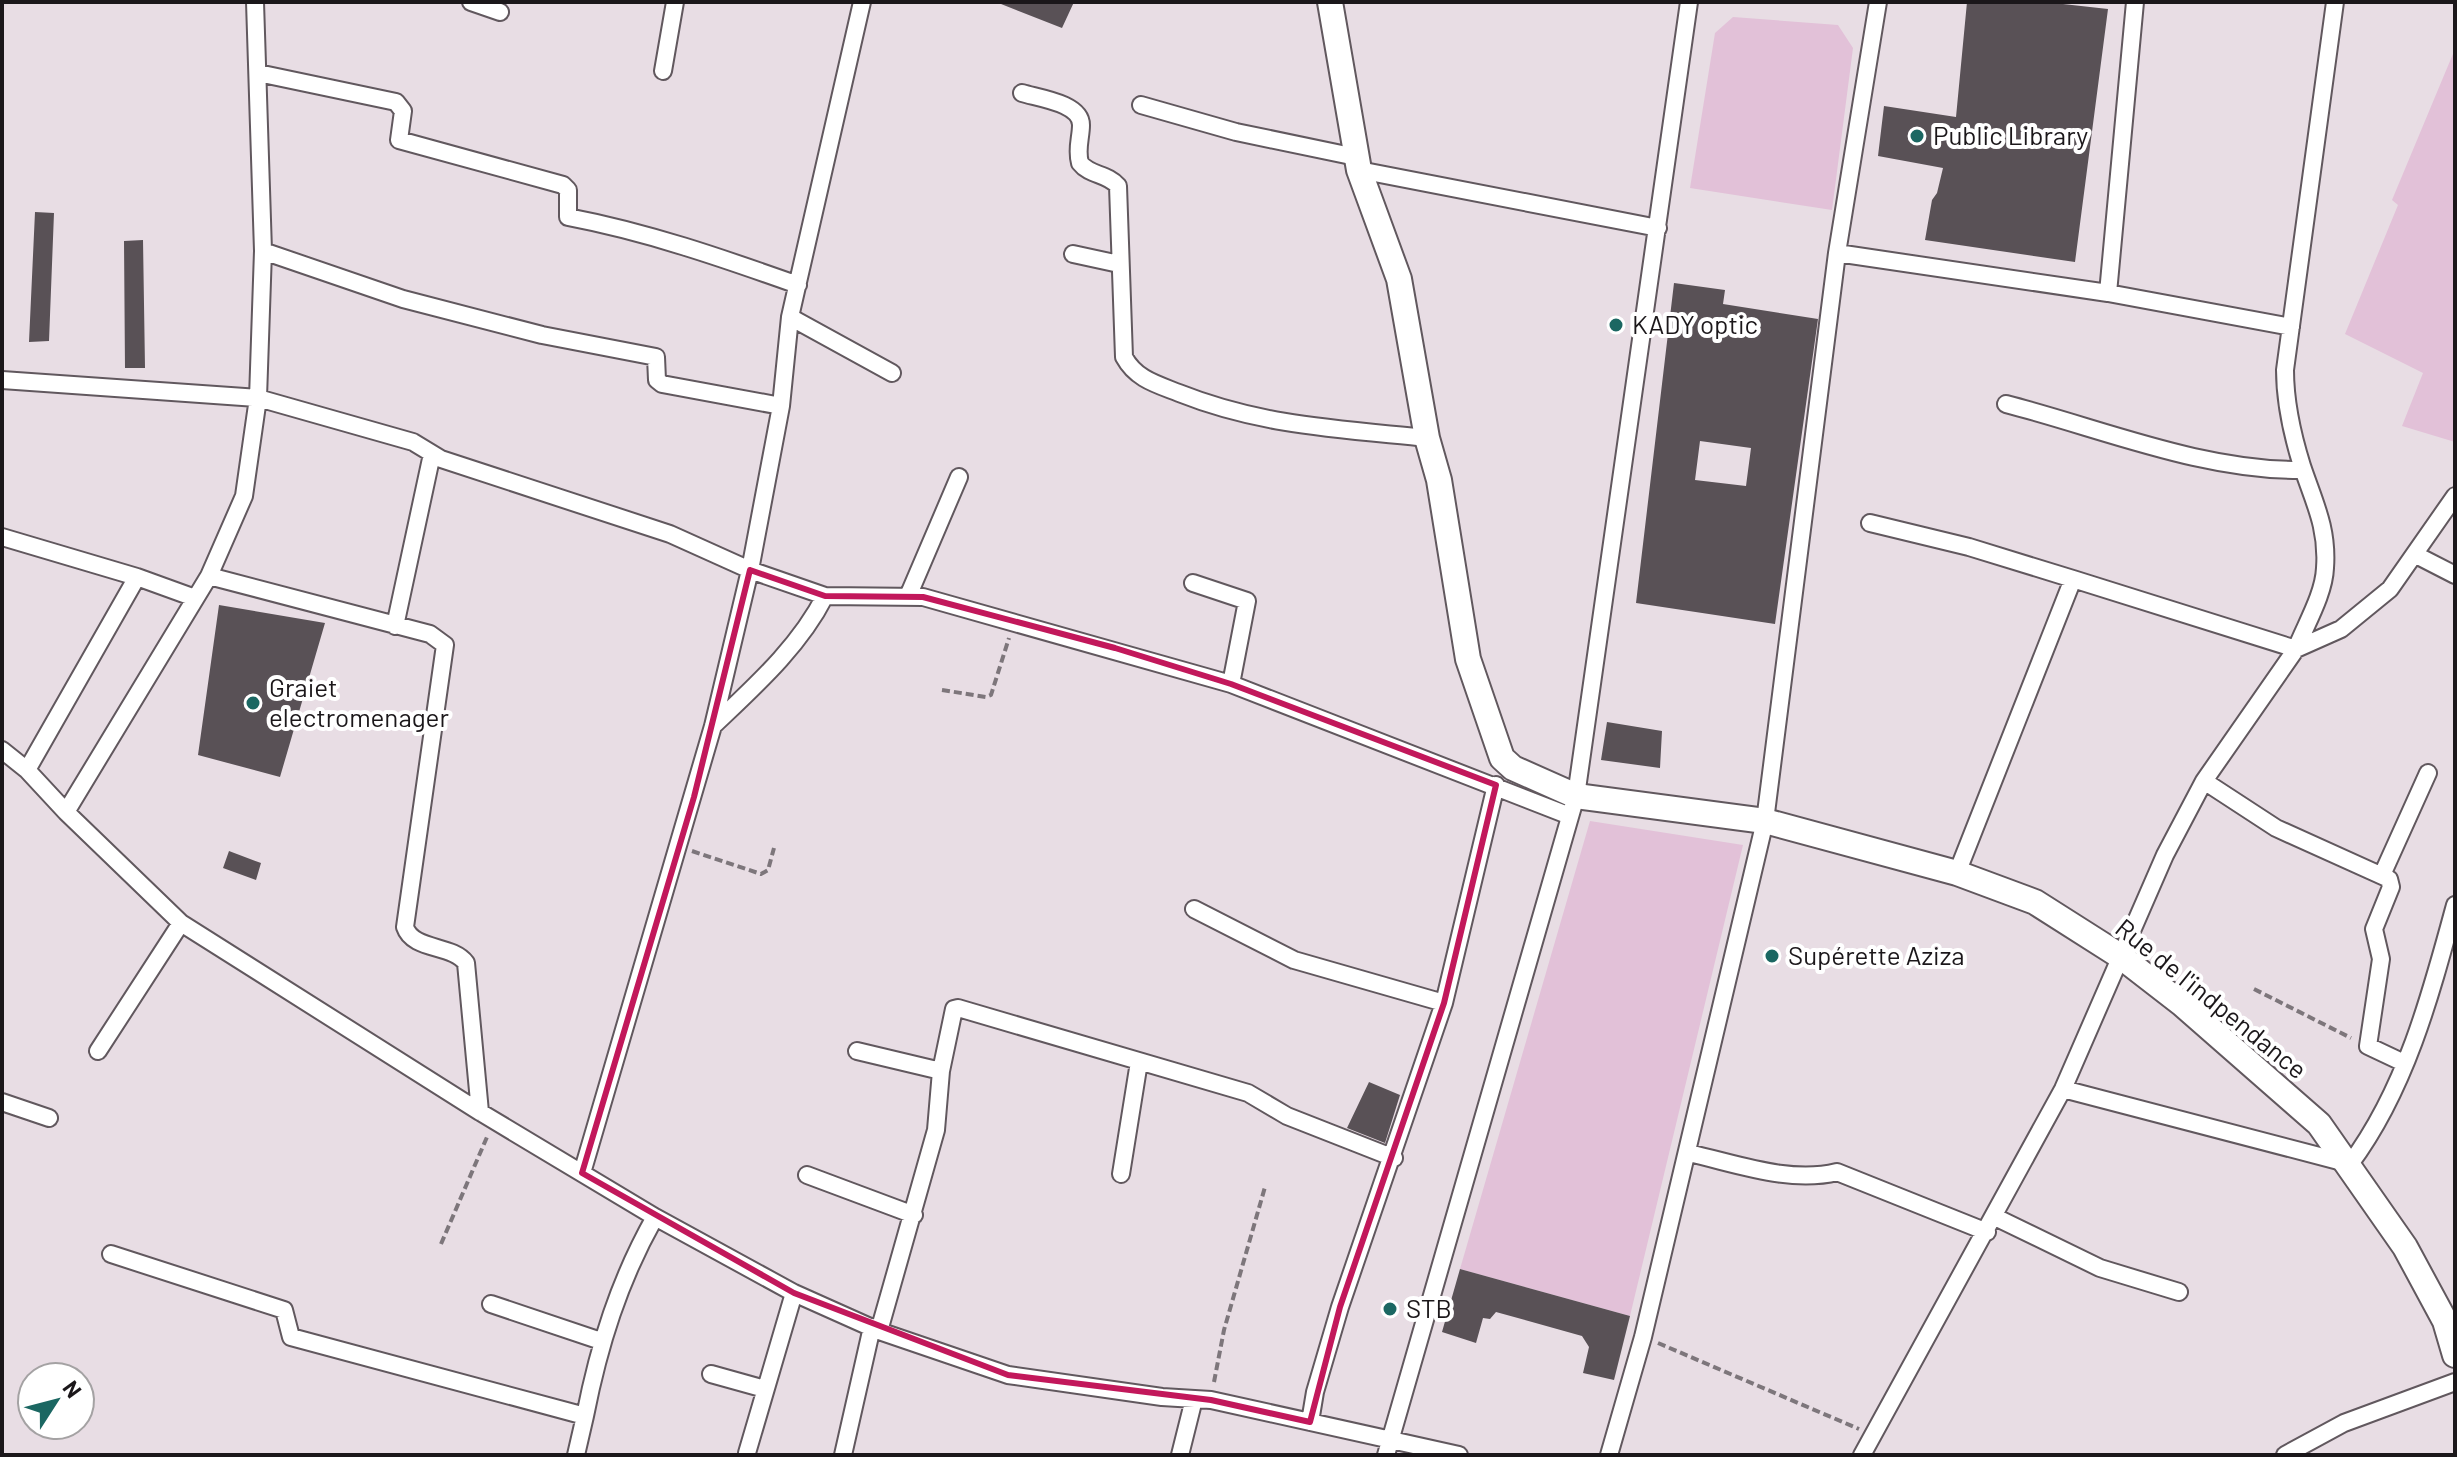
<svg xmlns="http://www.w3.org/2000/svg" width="2457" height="1457" font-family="Barlow,sans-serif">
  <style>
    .green { fill: #e2c1d8 }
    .building { fill: #595156; fill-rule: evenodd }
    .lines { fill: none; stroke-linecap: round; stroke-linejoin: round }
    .street-casing { stroke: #61585e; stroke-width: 20 }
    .secondary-casing { stroke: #61585e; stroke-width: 28 }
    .path { stroke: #7d767b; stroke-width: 4; stroke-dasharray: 8 4; stroke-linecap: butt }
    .street { stroke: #fff; stroke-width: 16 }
    .secondary { stroke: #fff; stroke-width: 24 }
    .marked { fill: none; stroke: #c2185b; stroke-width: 6; stroke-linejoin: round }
    .poi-dot { fill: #1b6762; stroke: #fff; stroke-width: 3 }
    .labels { text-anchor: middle; stroke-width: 8; stroke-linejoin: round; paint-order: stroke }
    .poi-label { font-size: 26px; fill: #1b171a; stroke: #fff; text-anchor: start }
    .street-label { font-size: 26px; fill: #1b171a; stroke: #fff }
  </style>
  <rect width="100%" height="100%" fill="#e8dde4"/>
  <path class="green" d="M1733 17 1838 25 1853 48 1832 210 1690 188 1715 33Z
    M2455 49V442L2402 426 2423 373 2345 334 2398 205 2392 200Z
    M1590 821 1743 845 1630 1316 1460 1269Z"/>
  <path class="building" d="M996 2H1074L1062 28Z
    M1967 2H2045L2108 9 2075 262 1925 240 1932 200 1937 193 1943 168 1878 156 1884 106 1956 117Z
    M35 212 54 213 49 341 29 342Z
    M143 240 145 368H125L124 241Z
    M1674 283 1725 290 1723 304 1818 319 1775 624 1636 603ZM1700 441 1751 448 1746 486 1695 480Z
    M219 605 325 623 280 777 198 755Z
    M1607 722 1662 731 1660 768 1601 760Z
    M229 851 261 863 256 880 223 868Z
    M1369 1082 1400 1095 1385 1143 1347 1128Z
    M1460 1269 1630 1316 1614 1380 1583 1373 1589 1347 1582 1336 1496 1312 1490 1319 1483 1318 1476 1343 1442 1332Z"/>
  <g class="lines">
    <g class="street-casing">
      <path id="street" d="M471 2 500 12
        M663 71 675 2
        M258 73 396 102 403 111 399 140 563 185 568 190V217C647 232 722 258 798 285
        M1022 93C1038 98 1081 103 1081 125 1081 138 1076 149 1080 163 1090 176 1107 173 1118 186L1124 357C1136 379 1156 384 1179 393 1262 426 1339 429 1427 438
        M1141 105 1236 132 1356 157
        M1359 170 1658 228
        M263 251 403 299 542 335 656 357 657 380 662 384 781 406
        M1837 253 2108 293 2291 327
        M1073 254 1119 264
        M2108 293 2135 2
        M790 317 892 373
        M2 380 258 398 413 442 441 459 670 534 750 570 825 596 923 597 1231 684 1570 816
        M2006 404C2103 429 2202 471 2303 470
        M1870 523 1969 547 2073 579
        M2 537 137 577
        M2416 555 2455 575
        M209 576 430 634 445 645 405 927C413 951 452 944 466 963L480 1112
        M1193 583 1247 601 1231 684
        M909 594 959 477
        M395 626 432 454
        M714 725C755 686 799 647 825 596
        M2 750 27 770 66 812 209 576 244 496 258 398 263 251 255 2
        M27 770 137 577 195 598
        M2204 781 2276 828 2389 879 2391 887 2374 929 2381 959 2368 1046 2404 1063
        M66 812 181 923 480 1112 655 1217 794 1293 879 1331 1008 1375 1162 1397 1211 1400 1459 1455
        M1957 873 2073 579 2296 649C2306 624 2324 594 2325 568 2328 528 2314 502 2302 466 2292 434 2285 403 2285 370L2335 2
        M2382 875 2428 773
        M1194 909 1294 960 1444 1003
        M98 1051 181 923
        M857 1051 941 1071 936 1130 879 1331
        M941 1071 954 1009 958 1008 1248 1093 1287 1116 1394 1158
        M2063 1089 2350 1164C2406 1089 2431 994 2455 905
        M2 1102 49 1118
        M1688 1153C1735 1163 1789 1184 1837 1172L1987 1232
        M582 1173 713 726 750 570 781 406 790 317 862 2
        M1121 1174 1139 1062
        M807 1175 914 1215
        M1995 1217 2100 1268 2179 1292
        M111 1254 284 1310 291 1337 585 1416 576 1455
        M491 1304 601 1341
        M711 1374 765 1389
        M585 1416C599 1345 619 1281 655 1217
        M1310 1422 1315 1392 1340 1307 1444 1003 1496 785
        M747 1453 794 1293
        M843 1455 872 1327
        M1180 1455 1194 1399
        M1386 1455 1576 796 1689 2
        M1609 1455 1643 1337 1765 821 1837 253 1878 2
        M1862 1455 2063 1089 2165 855 2204 781 2296 649 2341 629 2390 589 2455 496
        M2285 1455 2344 1423 2455 1382"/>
    </g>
    <g class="secondary-casing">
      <path id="secondary" d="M1330 2 1359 170 1399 279 1427 438 1439 480 1468 659 1502 758 1513 768 1576 796 1765 821 1957 873 2035 902 2120 956 2182 1004 2319 1124 2405 1247 2445 1321 2455 1355"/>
    </g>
    <path class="path" d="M942 690 986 697 991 695 1009 638
      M692 851 761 874 768 870 774 848
      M2254 989 2351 1038
      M441 1244 487 1137
      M1658 1343 1859 1429
      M1214 1382 1224 1330 1265 1187"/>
    <use href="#street" class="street"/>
    <use href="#secondary" class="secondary"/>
  </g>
  <path class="marked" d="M750 570 825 596 923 597 1115 648 1231 684 1496 785 1444 1003 1340 1307 1310 1422 1211 1400 1008 1375 794 1293 582 1173 694 797Z"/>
  <g class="poi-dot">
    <circle cx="1917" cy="136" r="8"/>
    <circle cx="1616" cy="325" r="8"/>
    <circle cx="253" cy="703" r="8"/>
    <circle cx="1772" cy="956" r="8"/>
    <circle cx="1390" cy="1309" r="8"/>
  </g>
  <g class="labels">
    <g class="poi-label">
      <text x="1933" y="145">Public Library</text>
      <text x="1632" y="334">KADY optic</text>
      <text x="269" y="697">Graiet<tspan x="269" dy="30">electromenager</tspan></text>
      <text x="1788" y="965">Supérette Aziza</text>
      <text x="1406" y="1318">STB</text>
    </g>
    <g class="street-label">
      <text transform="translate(2211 999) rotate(39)" y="9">Rue de l'indpendance</text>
    </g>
  </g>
  <rect width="2457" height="1457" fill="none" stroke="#1b171a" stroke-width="8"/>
  <g transform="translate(56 1401) rotate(54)"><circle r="38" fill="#ffffff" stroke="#a4a2a3" stroke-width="2"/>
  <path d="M0-6L14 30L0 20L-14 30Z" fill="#1b6762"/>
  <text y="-12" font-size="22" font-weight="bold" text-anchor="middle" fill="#1b171a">N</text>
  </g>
</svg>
